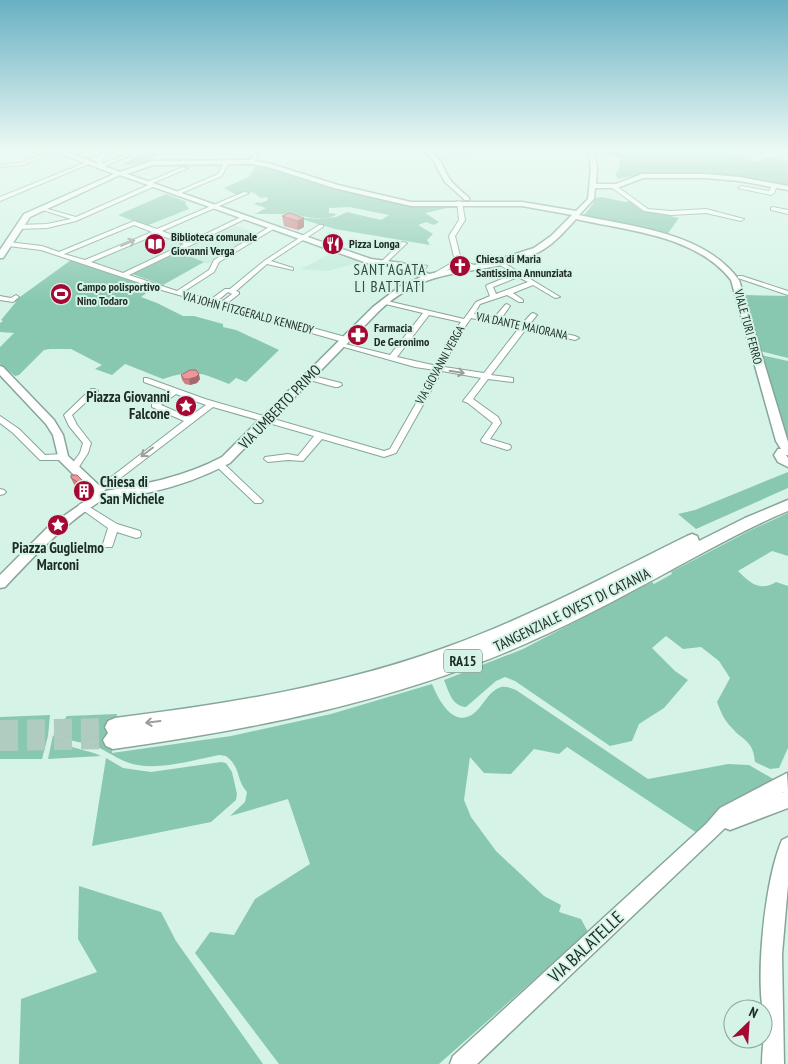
<svg xmlns="http://www.w3.org/2000/svg" width="788" height="1064" font-family="'PT Sans Narrow',sans-serif">
  <style>
    .built { fill: #c3ebdb }
    .green { fill: #89c8b0 }
    .lines { fill: none; stroke-linecap: round; stroke-linejoin: round }
    .highway-tunnel { stroke: #b0ccc0; stroke-width: 18; stroke-dasharray: 18 9; stroke-linecap: butt }
    .minor-casing { stroke: #88a599; stroke-width: 2 }
    .major-casing { stroke: #88a599; stroke-width: 3 }
    .highway-casing { stroke: #88a599; stroke-width: 3 }
    .minor { fill: #fff; fill-rule: evenodd }
    .major { fill: #fff; fill-rule: evenodd }
    .highway { fill: #fff; fill-rule: evenodd }
    .wall { fill: #cc8285 }
    .shaded-wall { fill: #a66a6c }
    .building { fill: #ed979b; stroke: #a66a6c }
    .oneway { stroke: #9a9f9d }
    .labels { text-anchor: middle; stroke-width: 4; stroke-linejoin: round; paint-order: stroke }
    .far-poi-label { font-size: 12px; font-weight: bold; fill: #1e2a25; stroke: #d5f4e7; text-anchor: start }
    .far-street-label { font-size: 12px; fill: #1e2a25; stroke: #d5f4e7 }
    .shield { fill: #d5f4e7; stroke: #55675f; stroke-width: 1 }
    .shield-label { font-size: 14px; font-weight: bold; fill: #1e2a25 }
    .far-quarter-label { font-size: 15px; letter-spacing: 1px; fill: #2e493f; stroke: #d5f4e7 }
    .poi-label { font-size: 15px; font-weight: bold; fill: #1e2a25; stroke: #d5f4e7; text-anchor: end }
    .street-label { font-size: 15px; fill: #1e2a25; stroke: #d5f4e7 }
    .near-street-label { font-size: 18px; fill: #1e2a25; stroke: #d5f4e7 }
  </style>
  <rect width="100%" height="100%" fill="#d5f4e7"/>
  <path class="built" d="M234 225 259 234 208 264 178 252Z
    M159 234 185 244 124 273 91 262Z
    M334 252 360 262 328 271 301 269Z"/>
  <path class="green" d="M150 151H161C148 162 139 167 122 164Z
    M596 151H725L755 162 771 157 788 162V185L777 183 776 185 750 180V178L747 177 641 174 618 179 615 174 619 169 620 160 624 158 596 154Z
    M257 163 336 189 407 204 427 206 452 204 459 208H447L425 213 439 222 434 225 426 222 418 225 433 234 427 240 430 245 335 229 294 217 320 219 336 217 347 212 381 220 389 215 349 207 329 208V213L337 214C324 224 300 214 286 214 276 214 265 214 255 214L266 208 254 204 257 202 261 203 268 200 267 197 260 198C254 190 246 191 237 195L224 188 249 177Z
    M166 194 187 202 185 203 189 209 146 226 118 215Z
    M602 197 625 202 632 201 644 210 679 218 666 236 584 215 593 204 595 198Z
    M178 252 204 262 163 285 132 274Z
    M71 260 153 288 141 297 157 303 183 316H194L223 324V327L236 330 279 350 246 382 236 378 229 384C199 372 194 369 163 379L125 364 112 375 95 369 102 365 71 349H50L44 350 19 375 15 376 0 364V347L14 333 0 332V323L3 321 1 320 16 302H13Z
    M743 295 788 296V358L760 351Z
    M761 355 788 361V442Z
    M788 472V488L696 529 678 514 695 510Z
    M788 513V556L772 551 738 571C750 583 760 592 776 582L788 586V748L779 768 770 769 755 762C753 740 744 742 731 727 724 720 721 712 717 702L730 678 719 661 701 647 683 649 666 636 652 648 675 671 688 680 664 708 639 724 632 741 610 746 515 681 505 677 496 681 466 707C452 706 449 692 444 680L523 649 652 582 654 584 672 574 671 572 751 530Z
    M432 684C438 698 452 728 473 714 483 707 488 691 501 687 506 686 511 688 516 690L648 779 728 764 749 765 775 780 697 833 567 747 559 754 534 749 511 774 484 773 470 757 464 800 471 817 496 851 544 896 561 905 559 912 581 919 588 932 439 1064H279L195 953 210 932 234 935 255 899 310 864 288 799 230 816 245 802 247 792C236 780 241 767 226 756L219 755C189 761 152 773 124 761 113 756 103 749 93 745 80 741 60 743 59 726L67 716 117 714 112 753 231 736 331 714Z
    M50 715 48 736 42 759H0V717Z
    M53 735C61 748 87 749 101 756L48 759Z
    M106 758 123 768 151 772 221 762 226 763 232 772 237 794 236 800 211 822 92 846Z
    M79 886 161 912 176 941 263 1064H19L21 999 97 972 78 939Z"/>
  <g class="lines">
    <path class="highway-tunnel" d="M0 729 115 727
      M0 742 113 740"/>
    <g class="minor-casing">
      <path id="minor" d="M52 151H59L23 165 0 167V165L20 163Z
        M80 151H86L97 158 103 154 101 151H106L108 154 101 160 103 164 134 151H140L101 168 99 167 97 162Z
        M256 151H260L253 163H249Z
        M473 151H479L469 156 445 157 443 156 468 154Z
        M225 160 229 161 222 176 179 194 174 193 218 174Z
        M87 162 91 163 0 201V197Z
        M183 167 188 168 150 184 145 183Z
        M153 183 156 185 155 186 76 221 47 228 19 229 16 227 19 225 47 224 71 219 40 209V207L76 217Z
        M611 185H615L648 209 671 211 706 209 744 219 741 221 706 213 671 215 644 211 611 187Z
        M772 185 777 186 774 193 771 195 738 188 741 186 769 191Z
        M244 192 249 193 162 231 189 242 243 216H247V218L129 275 177 291 209 270 214 260 271 226H275V228L219 262 214 272 183 292 210 300 225 289H230L264 261 319 225H323V227L271 261 293 268V270L267 264 236 291 239 292V294L226 304 349 338V342H343L158 289 41 250 8 246 5 244 8 242 42 246 59 252 134 221 157 229ZM134 225 152 232 85 260 64 254ZM157 234 184 244 123 273 91 262ZM228 292 232 294 220 303 216 302Z
        M457 201 462 202 465 220 455 236 461 260 482 268 479 270 460 263 435 277H431V275L455 261 449 236 459 220Z
        M773 207 788 210V214L771 210V208Z
        M402 242 407 243 385 264H381V262Z
        M499 260 560 297 555 298 533 285 513 293 523 300V302H519L507 295 480 304 474 314 494 318 505 305 507 304 510 306 500 320 522 324 531 314 533 313 537 315 528 326 575 336 579 338 575 340 526 329 491 375 513 378V382L488 379 473 399 498 417 501 423 490 439 510 445 511 447 510 449 507 450 482 442 481 440 493 423 468 403 463 401 481 378 442 371 396 453 384 457 322 439 303 461 288 460 268 462 264 459 265 457 288 454 298 456 314 436 213 407 101 493 98 494 93 491 184 421 152 407V403L169 391 144 382V378H147L205 399 384 451 390 449 435 370 415 367 337 345 341 343 390 355 423 313 381 303V301L383 300 464 319 476 302 490 296 486 286 487 285 514 274 497 263V261ZM518 277 528 282 496 294 493 287ZM429 315 461 322 446 343 437 366 397 357ZM471 318 519 328 484 373 444 367 454 343ZM176 394 206 405 189 417 161 405Z
        M422 265 427 266 421 275H417L416 274Z
        M738 276H742L788 291V295L738 278Z
        M0 296 11 298 16 295 19 297 13 302 0 300Z
        M306 375H309L341 383 342 385 338 387H335L306 379Z
        M91 389H94L98 391 72 415 77 425 91 443 88 453 77 470 74 471 69 468 80 453 83 443 69 426 64 415Z
        M0 416 19 429 45 455 63 454 67 457 63 460H40L13 433 0 423Z
        M219 461 222 462 261 499 263 501 261 503H255L216 466 214 464Z
        M0 489 4 490 6 492 4 494 0 495Z
        M83 503 117 524 140 531 141 534 140 537 136 538 117 532 112 547H104L103 544 108 528 80 508 78 506 80 504Z"/>
    </g>
    <g class="major-casing">
      <path id="major" d="M54 151H63L120 172 152 161 251 160 271 164 338 185 411 202H522L576 211 588 199 591 168 588 151H594L597 168 596 184H616L642 174H705L740 177 788 186V190L740 181 705 178H643L617 188H595L594 199 579 215C633 227 704 232 739 280L788 442V455H786L788 458V467L778 462 774 455 778 449H781L776 441 731 280C696 235 628 231 576 219 565 231 554 244 539 252 507 269 469 268 435 278 414 284 395 296 379 311L230 463C205 476 179 486 151 492 141 494 106 497 102 500 65 523 35 555 5 587L0 588V575L48 527 94 495 59 460 53 435 46 424 0 375V366L3 367 54 420 63 435 68 456 105 491C146 484 184 477 222 457L373 307 399 287 421 277 397 267 367 263 120 175 30 217 3 258H0V250L24 214 114 174ZM251 164 268 167 334 188 411 206H522L572 215 551 236 534 248 494 261 429 274 402 263 371 259 127 174 153 165Z
        M424 151C440 151 442 167 449 178 454 186 463 192 469 198V200H465L445 182 432 158Z
        M787 773 788 790 782 793 788 790V808L730 830 725 828 477 1064H450L453 1056 706 824 720 808Z
        M788 837V885L782 954 784 1064H762C762 1047 766 1028 763 1012 756 971 765 880 782 840Z"/>
    </g>
    <g class="highway-casing">
      <path id="highway" d="M788 500V511C756 524 727 540 697 556 640 587 584 618 525 644 394 702 254 729 113 749L106 746 103 740 108 733 105 727 108 721 115 718C228 704 340 686 447 647 530 617 608 575 687 536L692 534 697 536 699 541 745 518Z"/>
    </g>
    <use href="#minor" class="minor"/>
    <use href="#major" class="major"/>
    <use href="#highway" class="highway"/>
  </g>
  <path class="wall" d="M282 216 304 218V227L298 230 284 226Z
    M181 375 200 379 197 383 190 385 185 384 182 380Z
    M77 475 89 493 86 495 76 489 71 478Z"/>
  <path class="shaded-wall" d="M304 218V227L298 230 297 221Z
    M199 374 200 379 197 383 190 385 189 379Z
    M84 482 89 493 86 495 81 484Z"/>
  <path class="building" d="M289 213 304 218 297 221 282 216Z
    M190 370H196L199 374 196 377 189 379H184L181 375Z
    M71 475H77L84 482 81 484 71 478Z"/>
  <defs><path id="oneway-shaft" d="M-6 0H5M1.5-3L5.5 0L1.5 3" fill="none" stroke-width="1.6" stroke-linecap="round" stroke-linejoin="round" transform="scale(1.25)"/></defs>
  <g class="oneway">
    <use href="#oneway-shaft" transform="translate(128 243) rotate(-23)"/>
    <use href="#oneway-shaft" transform="translate(457 372) rotate(9)"/>
    <use href="#oneway-shaft" transform="translate(147 452) rotate(143)"/>
    <use href="#oneway-shaft" transform="translate(153 722) rotate(173)"/>
  </g>
  <linearGradient id="sky" x2="0" y2="1"><stop stop-color="#69b0c2"/><stop offset="0.5" stop-color="#ecfaf4"/><stop offset="1" stop-color="#ecfaf4" stop-opacity="0"/></linearGradient>
  <rect width="788" height="300" fill="url(#sky)"/>
  <defs>
    <g id="library-disc" transform="scale(1.125)"><circle r="9.5" fill="#a50933" stroke="#d5f4e7"/><path d="M-6-4Q-3-5.5-.7-3.5V5Q-3 3-6 4ZM6-4Q3-5.5 .7-3.5V5Q3 3 6 4Z" fill="#fff"/></g>
    <g id="restaurant-disc" transform="scale(1.125)"><circle r="9.5" fill="#a50933" stroke="#d5f4e7"/><path d="M-5-6h1v4h1v-4h1v4h1v-4h1v5L-1.5 .5V6h-2V.5L-5-1ZM5-6V6H3V1.5H1.5Q1.5-4 5-6Z" fill="#fff"/></g>
    <g id="church-disc" transform="scale(1.125)"><circle r="9.5" fill="#a50933" stroke="#d5f4e7"/><path d="M-1.2-6h2.4v3.5h3.3v2.4h-3.3V6h-2.4V-.1h-3.3v-2.4h3.3Z" fill="#fff"/></g>
    <g id="stadium-disc" transform="scale(1.125)"><circle r="9.5" fill="#a50933" stroke="#d5f4e7"/><path d="M0-5a6.5 5 0 1 0 0 10a6.5 5 0 1 0 0-10ZM-3.5-1.8h7v3.6h-7Z" fill="#fff"/></g>
    <g id="pharmacy-disc" transform="scale(1.125)"><circle r="9.5" fill="#a50933" stroke="#d5f4e7"/><path d="M-2-6h4v4h4v4h-4v4h-4v-4h-4v-4h4Z" fill="#fff"/></g>
    <g id="sight-disc" transform="scale(1.125)"><circle r="9.5" fill="#a50933" stroke="#d5f4e7"/><path d="M0-6L1.8-2.2L6-1.7L2.9 1.2L3.7 5.4L0 3.3L-3.7 5.4L-2.9 1.2L-6-1.7L-1.8-2.2Z" fill="#fff"/></g>
    <g id="building-disc" transform="scale(1.125)"><circle r="9.5" fill="#a50933" stroke="#d5f4e7"/><path d="M-4-6H4V6H1V3H-1V6H-4ZM-2.5-4.3h1.7v1.8h-1.7ZM.8-4.3h1.7v1.8H.8ZM-2.5-1h1.7V.8h-1.7ZM.8-1h1.7V.8H.8Z" fill="#fff"/></g>
  </defs>
  <g fill-rule="evenodd">
    <use href="#library-disc" x="155" y="244"/>
    <use href="#restaurant-disc" x="333" y="244"/>
    <use href="#church-disc" x="460" y="266"/>
    <use href="#stadium-disc" x="61" y="294"/>
    <use href="#pharmacy-disc" x="358" y="335"/>
    <use href="#sight-disc" x="186" y="406"/>
    <use href="#building-disc" x="84" y="491"/>
    <use href="#sight-disc" x="58" y="525"/>
  </g>
  <g class="labels">
    <g class="far-poi-label">
      <text x="171" y="241">Biblioteca comunale<tspan x="171" dy="14">Giovanni Verga</tspan></text>
      <text x="349" y="248">Pizza Longa</text>
      <text x="476" y="263">Chiesa di Maria<tspan x="476" dy="14">Santissima Annunziata</tspan></text>
      <text x="77" y="291">Campo polisportivo<tspan x="77" dy="14">Nino Todaro</tspan></text>
      <text x="374" y="332">Farmacia<tspan x="374" dy="14">De Geronimo</tspan></text>
    </g>
    <g class="far-street-label">
      <text transform="translate(248 313) rotate(15)" y="4">VIA JOHN FITZGERALD KENNEDY</text>
      <text transform="translate(522 326) rotate(12)" y="4">VIA DANTE MAIORANA</text>
      <text transform="translate(748 327) rotate(75)" y="4">VIALE TURI FERRO</text>
      <text transform="translate(440 365) rotate(-61)" y="4">VIA GIOVANNI VERGA</text>
    </g>
    <rect class="shield" x="444" y="649.5" width="38" height="23" rx="4"/>
    <g class="shield-label">
      <text x="463" y="666">RA15</text>
    </g>
    <g class="far-quarter-label">
      <text x="390" y="275">SANT'AGATA<tspan x="390" dy="17">LI BATTIATI</tspan></text>
    </g>
    <g class="poi-label">
      <text x="170" y="402">Piazza Giovanni<tspan x="170" dy="17">Falcone</tspan></text>
      <text x="100" y="487" text-anchor="start">Chiesa di<tspan x="100" dy="17">San Michele</tspan></text>
      <text x="58" y="553" text-anchor="middle">Piazza Guglielmo<tspan x="58" dy="17">Marconi</tspan></text>
    </g>
    <g class="street-label">
      <text transform="translate(280 407) rotate(-46)" y="5">VIA UMBERTO PRIMO</text>
      <text transform="translate(572 610) rotate(-26)" y="5">TANGENZIALE OVEST DI CATANIA</text>
    </g>
    <g class="near-street-label">
      <text transform="translate(586 947) rotate(-43)" y="6">VIA BALATELLE</text>
    </g>
  </g>
  <g transform="translate(748 1024) rotate(25)"><circle r="24" fill="#d5f4e7" stroke="#8ca399"/>
  <path d="M0-4L9 19L0 12L-9 19Z" fill="#a50933"/>
  <text y="-8" font-size="14" font-weight="bold" text-anchor="middle" fill="#1e2a25">N</text>
  </g>
</svg>
